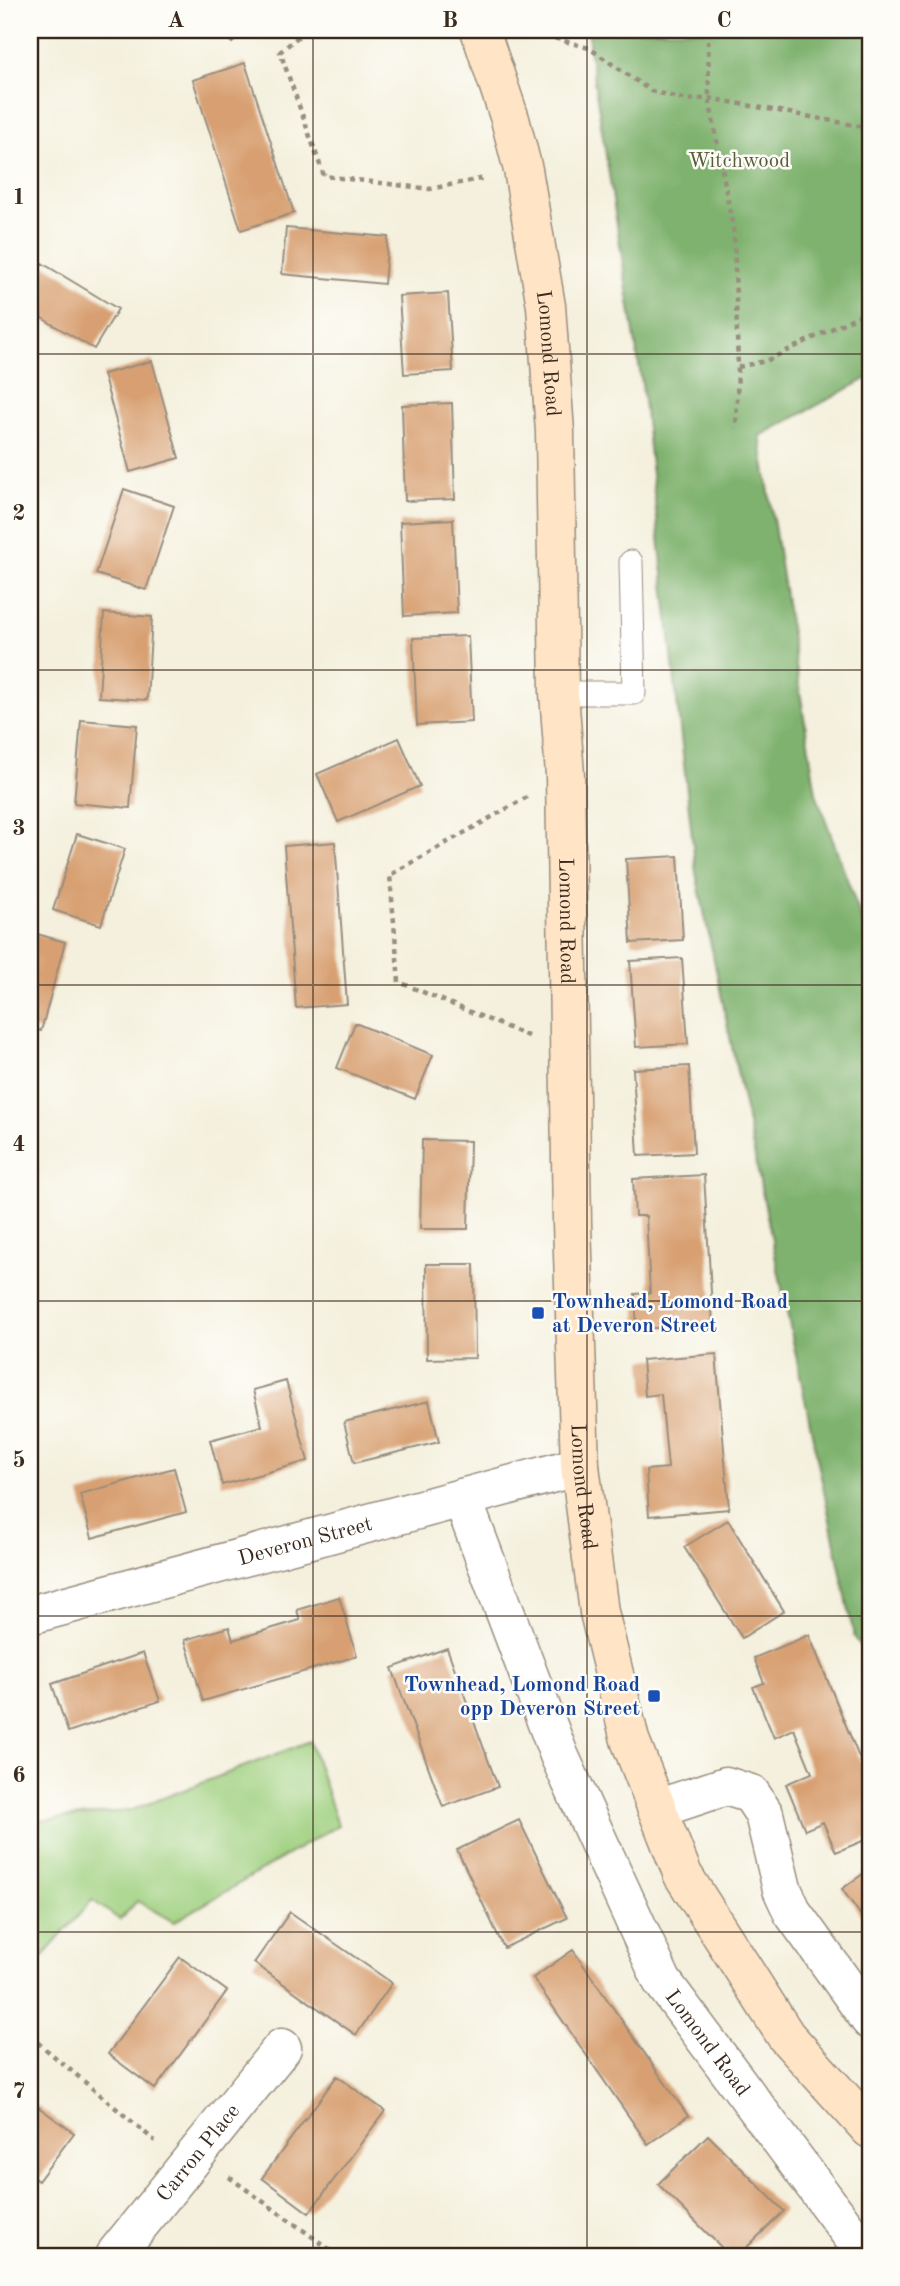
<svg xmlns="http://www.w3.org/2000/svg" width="900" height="2286" font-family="'Old Standard TT',serif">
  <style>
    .green { fill: #9fd07f; stroke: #6d7d4e; stroke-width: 2 }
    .forest { fill: #7fb26e; stroke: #5d6e46; stroke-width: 2 }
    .building { fill: #d8a072 }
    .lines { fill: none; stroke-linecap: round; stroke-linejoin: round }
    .lane-casing { stroke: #988d7e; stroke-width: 25 }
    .street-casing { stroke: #988d7e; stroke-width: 41 }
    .secondary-casing { stroke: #988d7e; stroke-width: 41 }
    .path { stroke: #988d7e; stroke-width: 4.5; stroke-dasharray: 5 5; stroke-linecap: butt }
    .lane { stroke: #fff; stroke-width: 23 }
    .street { stroke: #fff; stroke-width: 38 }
    .secondary { stroke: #ffe4c6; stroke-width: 38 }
    .grid { fill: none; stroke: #3b2a1e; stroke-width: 2; stroke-opacity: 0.55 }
    .transit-dot { fill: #1a4fb4; stroke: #fdfcf7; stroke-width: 2.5 }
    .labels { text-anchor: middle; stroke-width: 5; stroke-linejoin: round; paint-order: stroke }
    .park-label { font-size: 21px; fill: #595c3b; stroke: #fdfcf7 }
    .street-label { font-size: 21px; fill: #3b2a1e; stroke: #fdfcf7 }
    .transit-label { font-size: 21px; font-weight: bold; fill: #164399; stroke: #fdfcf7; text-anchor: start }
    .neatline { fill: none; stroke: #3b2a1e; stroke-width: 2.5 }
    .grid-label { font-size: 23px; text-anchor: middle; font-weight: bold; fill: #3b2a1e }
  </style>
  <rect width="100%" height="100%" fill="#fdfcf7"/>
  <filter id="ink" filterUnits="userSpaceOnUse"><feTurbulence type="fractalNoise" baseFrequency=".0143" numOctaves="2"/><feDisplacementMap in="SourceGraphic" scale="14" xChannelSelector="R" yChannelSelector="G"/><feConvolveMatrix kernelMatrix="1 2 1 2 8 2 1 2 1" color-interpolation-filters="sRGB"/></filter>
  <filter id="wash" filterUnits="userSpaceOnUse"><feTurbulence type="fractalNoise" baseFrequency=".00686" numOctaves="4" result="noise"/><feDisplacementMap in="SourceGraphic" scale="28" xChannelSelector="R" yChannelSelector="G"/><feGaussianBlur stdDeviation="1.57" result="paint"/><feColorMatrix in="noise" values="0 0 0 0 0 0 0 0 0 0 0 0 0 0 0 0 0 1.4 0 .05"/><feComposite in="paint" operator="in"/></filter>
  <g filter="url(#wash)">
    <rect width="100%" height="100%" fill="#f4f0dd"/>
    <path class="green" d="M310 1741 338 1825 174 1922 137 1901 120 1920 92 1900 30 1971V1822L132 1810Z"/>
    <path class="forest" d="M589 30H870V377L760 436 816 793 870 943V1660L854 1636 696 873 642 384 589 48Z"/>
    <g id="blocks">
      <path class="building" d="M221 30H246L232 43Z
        M245 63 294 213 241 230 193 80Z
        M286 228 388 237 384 284 282 274Z
        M42 263 118 309 94 349 30 311V284Z
        M448 293 453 371 404 374 399 296Z
        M152 361 179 458 130 472 103 374Z
        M452 403 455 499 405 501 402 405Z
        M124 489 174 506 146 590 96 574Z
        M453 519 457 613 404 616 400 522Z
        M104 613 152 617 147 700 99 697Z
        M468 636 472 722 417 725 413 638Z
        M81 720 137 725 130 808 74 803Z
        M399 738 420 786 338 822 317 774Z
        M77 834 125 849 101 925 53 910Z
        M335 842 347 1004 296 1008 284 846Z
        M678 856 683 940 631 943 626 859Z
        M30 932 65 942 41 1031 30 1028Z
        M682 958 688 1044 636 1047 630 961Z
        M355 1023 433 1055 415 1099 337 1068Z
        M689 1066 694 1153 638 1156 633 1069Z
        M422 1140 470 1141 468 1229H420Z
        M30 1166 39 1168 31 1198H30Z
        M704 1175 713 1325 637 1329 635 1294 650 1293 646 1216H635L633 1179Z
        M426 1264H474L475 1358 427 1359Z
        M716 1354 729 1509 649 1516 646 1470 668 1468 661 1394 645 1396 642 1360Z
        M286 1381 308 1461 222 1485 210 1440 262 1426 253 1390Z
        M429 1401 439 1442 354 1463 344 1422Z
        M174 1468 186 1512 92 1538 80 1494Z
        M728 1520 784 1611 742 1638 684 1547Z
        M339 1597 357 1656 203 1701 185 1640 229 1627 233 1640 300 1620 297 1610Z
        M809 1635 870 1784V1838L836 1852 823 1822 805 1830 786 1784 812 1773 794 1729 774 1738 753 1687 764 1683 754 1658Z
        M447 1648 498 1787 443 1807 392 1668Z
        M143 1653 160 1701 68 1732 52 1684Z
        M519 1820 567 1918 504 1948 457 1850Z
        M870 1869V1928L842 1889Z
        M290 1912 392 1983 356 2035 254 1963Z
        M573 1950 688 2116 648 2144 533 1978Z
        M180 1957 227 1991 155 2089 108 2054Z
        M337 2076 385 2111 309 2213 262 2178Z
        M30 2101 74 2133 38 2181 30 2175Z
        M708 2135 784 2211 738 2256H730L658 2184Z
        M771 2249 809 2255V2256H770Z"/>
    </g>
  </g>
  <g filter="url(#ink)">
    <use href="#blocks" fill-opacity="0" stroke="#988d7e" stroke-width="2"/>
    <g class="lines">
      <g class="lane-casing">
        <path id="lane" d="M559 693H634L631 562"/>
      </g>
      <g class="street-casing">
        <g id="street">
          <path id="s1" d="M462 1498 559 1755 662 1981 858 2244 870 2254"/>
          <path id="s2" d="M30 1615 580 1466"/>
          <path d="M657 1809 726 1786 751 1794 764 1814 782 1889 793 1913 870 2020"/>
          <path id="s3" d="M114 2256 282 2048"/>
        </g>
      </g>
      <g class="secondary-casing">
        <g id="secondary">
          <path id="s4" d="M480 30 510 119 523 170 546 306 555 432 559 693 565 775 572 1223 580 1466 599 1612 630 1740 683 1875 786 2036 870 2129"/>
        </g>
      </g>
      <path class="path" d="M306 30 280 52 324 176 430 189 485 178
        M526 30 589 48 651 91 687 100 709 98 859 126 870 125
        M708 30 709 98 734 234 738 367 736 428
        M738 367 766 361 870 310
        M527 797 390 875 399 982 530 1037
        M30 2036 155 2141
        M229 2177 339 2256"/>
      <use href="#lane" class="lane"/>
      <use href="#street" class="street"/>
      <use href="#secondary" class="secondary"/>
    </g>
  </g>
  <path class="grid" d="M313 30V2256M587 30V2256M30 354H870M30 670H870M30 985H870M30 1301H870M30 1616H870M30 1932H870"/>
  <g class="transit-dot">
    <rect x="531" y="1306" width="14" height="14" rx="3.5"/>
    <rect x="647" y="1689" width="14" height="14" rx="3.5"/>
  </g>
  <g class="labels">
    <g class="park-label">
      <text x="739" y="167">Witchwood</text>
    </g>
    <g class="street-label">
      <text dy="7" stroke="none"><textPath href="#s4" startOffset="332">Lomond Road</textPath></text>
      <text dy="7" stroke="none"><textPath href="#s4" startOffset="900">Lomond Road</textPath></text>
      <text dy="7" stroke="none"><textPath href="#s4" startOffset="1466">Lomond Road</textPath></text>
      <text dy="7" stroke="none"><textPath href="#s2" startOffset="285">Deveron Street</textPath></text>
      <text dy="7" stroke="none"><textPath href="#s1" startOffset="600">Lomond Road</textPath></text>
      <text dy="7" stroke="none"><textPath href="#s3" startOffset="133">Carron Place</textPath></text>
    </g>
    <g class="transit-label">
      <text x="552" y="1308">Townhead, Lomond Road<tspan x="552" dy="24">at Deveron Street</tspan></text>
      <text x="640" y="1691" text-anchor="end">Townhead, Lomond Road<tspan x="640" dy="24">opp Deveron Street</tspan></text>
    </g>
  </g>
  <rect width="900" height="2286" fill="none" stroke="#fdfcf7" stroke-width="77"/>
  <rect x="38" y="38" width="824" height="2210" class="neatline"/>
  <g class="grid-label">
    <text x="176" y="27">A</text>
    <text x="450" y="27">B</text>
    <text x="724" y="27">C</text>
    <text x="19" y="204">1</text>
    <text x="19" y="520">2</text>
    <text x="19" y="835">3</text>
    <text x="19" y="1151">4</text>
    <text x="19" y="1467">5</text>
    <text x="19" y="1782">6</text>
    <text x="19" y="2098">7</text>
  </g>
</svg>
